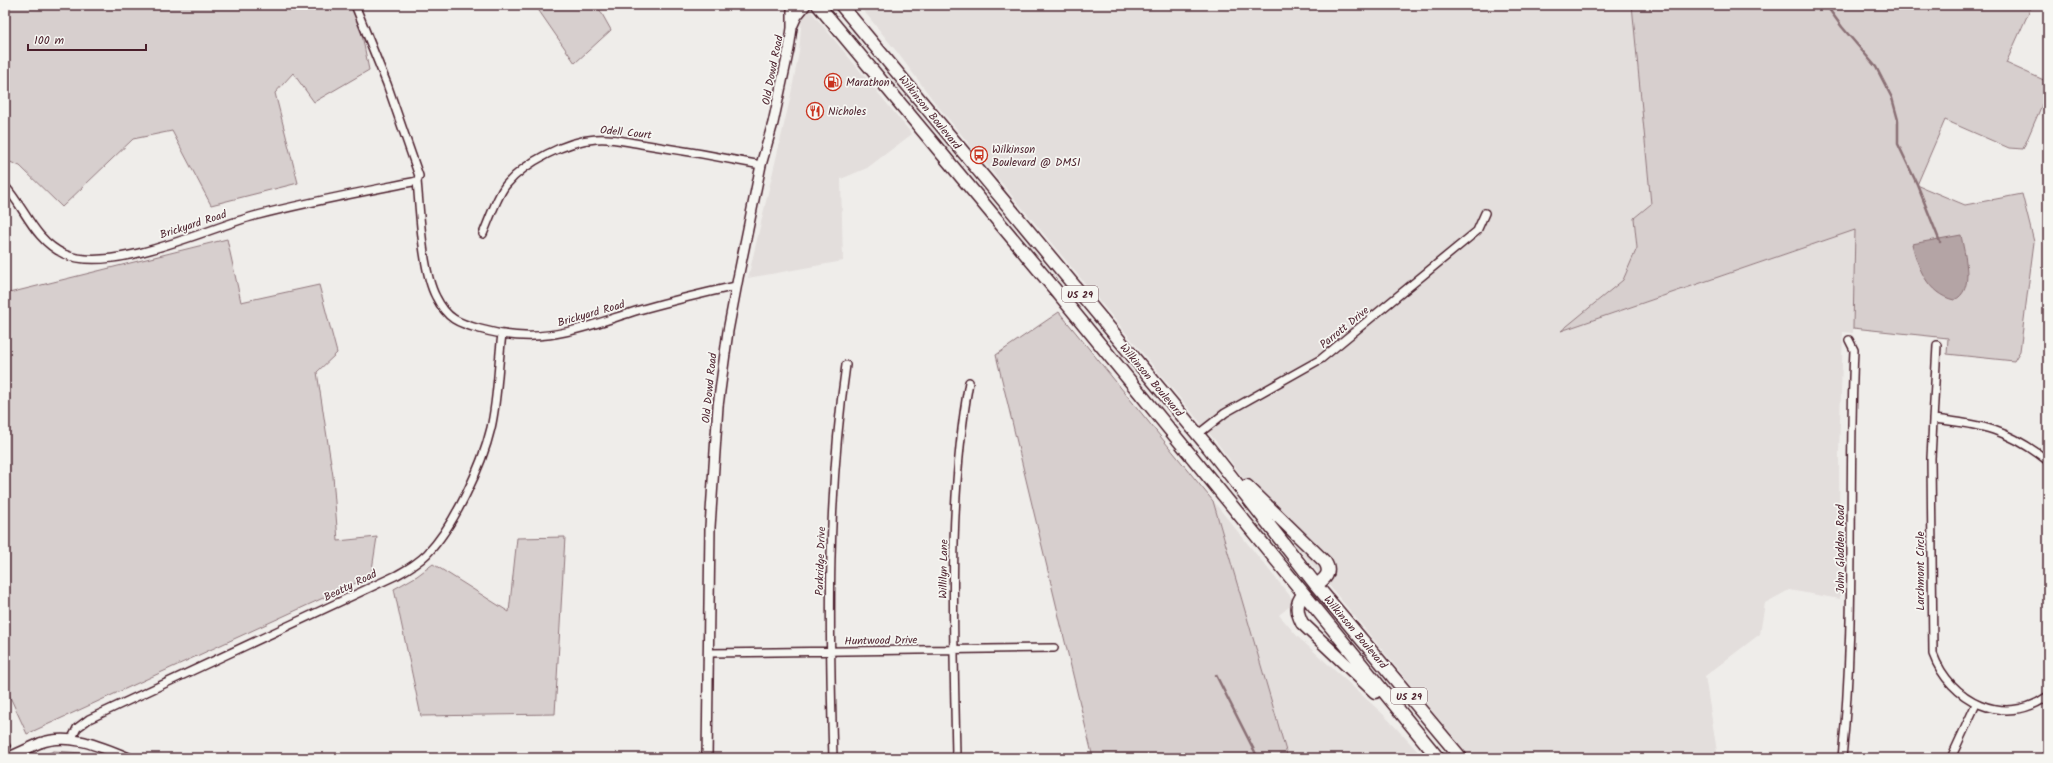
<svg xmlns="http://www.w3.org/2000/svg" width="2053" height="763" font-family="Kalam,sans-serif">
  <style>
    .built { fill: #e3dedc }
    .green { fill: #d7cfce; stroke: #90777c }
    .water { fill: #b4a4a5; stroke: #8a6f74 }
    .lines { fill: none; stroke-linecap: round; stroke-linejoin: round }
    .stream { stroke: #8a6f74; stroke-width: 2.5 }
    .minor-casing { stroke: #4a1f2b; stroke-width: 10 }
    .tertiary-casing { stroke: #4a1f2b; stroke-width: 12 }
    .primary-casing { stroke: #4a1f2b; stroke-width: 15 }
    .minor { stroke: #f6f6f2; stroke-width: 7 }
    .tertiary { stroke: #f6f6f2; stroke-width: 9 }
    .primary { stroke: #f6f6f2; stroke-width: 12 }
    .rail { stroke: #4a1f2b; stroke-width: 2.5; stroke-dasharray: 6 3; stroke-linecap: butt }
    .tertiary-bridge-casing { stroke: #4a1f2b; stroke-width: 12; stroke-linecap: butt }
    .tertiary-bridge { stroke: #f6f6f2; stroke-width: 9 }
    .labels { text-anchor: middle; stroke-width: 3.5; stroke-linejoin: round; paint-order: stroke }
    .shield { fill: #f6f6f2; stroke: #7e6067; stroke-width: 1 }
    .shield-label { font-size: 10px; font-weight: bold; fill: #4a1f2b }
    .street-label { font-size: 11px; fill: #4a1f2b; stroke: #f6f6f2 }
    .poi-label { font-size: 11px; fill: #4a1f2b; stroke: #f6f6f2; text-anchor: start }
  </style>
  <rect width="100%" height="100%" fill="#efedea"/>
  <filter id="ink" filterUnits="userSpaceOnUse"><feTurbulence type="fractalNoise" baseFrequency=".025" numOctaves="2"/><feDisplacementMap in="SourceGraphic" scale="8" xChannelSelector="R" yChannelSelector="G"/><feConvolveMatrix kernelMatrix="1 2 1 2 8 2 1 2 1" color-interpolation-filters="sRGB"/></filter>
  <g filter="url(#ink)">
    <path class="built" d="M859 5H1632L1651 204 1634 218 1637 248 1623 280 1562 331 1855 230 1853 333 1843 332 1839 453 1840 599 1789 590 1765 603 1760 634 1705 676 1718 758H1471L1263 505 1218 444 936 104 897 52Z
      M809 9 912 134 867 168 841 179 843 261 748 278 790 99 799 52 802 15Z
      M1213 501 1295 602 1279 615 1298 637 1384 715 1424 758H1288Z"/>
    <path class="green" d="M5 5H356L369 70 314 102 293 73 275 93 298 183 211 205 172 131 133 139 62 207 20 166 5 160Z
      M535 5H597L611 30 575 63Z
      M1632 5H2032L2006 63 2048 82V91L2023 149 2009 148 1945 120 1917 185 1965 205 2022 194 2034 242 2020 351 2014 361 1947 354 1948 338 1853 328 1855 230 1561 331 1623 280 1637 248 1634 218 1651 204Z
      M227 239 241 302 319 285 337 353 317 372 333 476 338 541 377 537 371 576 27 734 5 686V294Z
      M1059 312 1213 501 1288 758H1093L996 355Z
      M565 537 555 714 421 716 394 589 417 576 433 564 509 612 517 538Z
      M54 751 82 753 95 758H36Z"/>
    <path class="water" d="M1961 235C1964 253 1976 291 1954 300 1927 294 1918 267 1912 244Z"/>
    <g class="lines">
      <path class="stream" d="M1826 5 1842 27 1876 67 1892 98 1898 120V144L1917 184 1940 242
        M1216 675 1258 758"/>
      <g class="minor-casing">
        <path id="minor" d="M355 5 387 84 419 176 417 181C420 211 422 271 436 297 447 319 458 323 480 329 543 347 580 328 639 310 671 301 704 293 736 286
          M5 186C25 208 34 240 64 254 111 275 205 229 254 216 307 202 362 192 417 181
          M483 234C489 220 497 196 506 185 525 162 566 141 596 139 610 137 627 142 641 144 681 150 721 157 761 165
          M1937 345 1931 458 1933 654C1950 701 2004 728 2048 696
          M1933 419C1982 424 2009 430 2048 461
          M1197 435 1225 413 1321 359 1477 231 1485 213
          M709 653 1054 648
          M71 740 77 728 89 719 397 575C408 569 418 563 427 554 454 526 482 466 491 428 498 397 498 365 502 334
          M833 758C829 627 827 495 846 365
          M956 758C954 633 947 505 969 382
          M1842 758C1856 622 1848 486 1854 350L1849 340
          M1951 758 1976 704"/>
      </g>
      <g class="tertiary-casing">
        <path id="tertiary" d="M792 27 797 16 806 5
          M40 743C70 732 101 747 129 758
          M707 758 710 527 718 406 728 331 738 278 761 165 773 123 789 49 792 28V5"/>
      </g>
      <g class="primary-casing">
        <path id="primary" d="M818 5 1063 299 1438 758
          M841 5 1209 448 1316 585 1461 758
          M1247 486 1325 562C1332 573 1325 579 1316 585
          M1303 595C1295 604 1297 613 1302 623L1375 692"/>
      </g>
      <use href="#minor" class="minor"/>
      <use href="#tertiary" class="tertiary"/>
      <use href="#primary" class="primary"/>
      <path class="rail" d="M5 735 15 758"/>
      <g class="tertiary-bridge-casing">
        <path id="tertiary-bridge" d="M7 758 40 743"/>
      </g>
      <use href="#tertiary-bridge" class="tertiary-bridge"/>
    </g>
  </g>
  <defs>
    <g id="fuel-ring" transform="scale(0.9)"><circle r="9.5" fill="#f6f6f2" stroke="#c8321e" stroke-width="1.5"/><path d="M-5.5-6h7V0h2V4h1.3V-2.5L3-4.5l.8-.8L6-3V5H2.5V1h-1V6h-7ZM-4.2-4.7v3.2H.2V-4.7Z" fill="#c8321e"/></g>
    <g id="restaurant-ring" transform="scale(0.9)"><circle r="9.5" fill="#f6f6f2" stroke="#c8321e" stroke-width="1.5"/><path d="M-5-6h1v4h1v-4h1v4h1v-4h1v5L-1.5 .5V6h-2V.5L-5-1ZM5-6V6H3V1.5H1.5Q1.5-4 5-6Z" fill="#c8321e"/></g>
    <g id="bus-ring" transform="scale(0.9)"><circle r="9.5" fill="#f6f6f2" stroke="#c8321e" stroke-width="1.5"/><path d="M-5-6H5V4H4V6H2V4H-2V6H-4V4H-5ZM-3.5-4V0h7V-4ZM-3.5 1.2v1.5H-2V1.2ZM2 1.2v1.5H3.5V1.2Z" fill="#c8321e"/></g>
  </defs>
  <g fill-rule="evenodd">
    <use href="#fuel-ring" x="833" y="82"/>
    <use href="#restaurant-ring" x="815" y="111"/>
    <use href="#bus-ring" x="979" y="155"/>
  </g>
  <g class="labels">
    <g class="shield">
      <rect x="1062" y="286" width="36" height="16" rx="3"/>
      <rect x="1391" y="688" width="36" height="16" rx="3"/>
    </g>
    <g class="shield-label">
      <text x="1080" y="298">US 29</text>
      <text x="1409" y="700">US 29</text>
    </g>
    <g class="street-label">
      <text transform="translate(772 70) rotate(-79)" y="4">Old Dowd Road</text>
      <text transform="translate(930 112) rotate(51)" y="4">Wilkinson Boulevard</text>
      <text transform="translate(626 132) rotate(6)" y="4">Odell Court</text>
      <text transform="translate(193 224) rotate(-18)" y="4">Brickyard Road</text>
      <text transform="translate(591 313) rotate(-16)" y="4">Brickyard Road</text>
      <text transform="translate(1344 327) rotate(-39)" y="4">Parrott Drive</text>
      <text transform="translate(1152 380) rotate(50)" y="4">Wilkinson Boulevard</text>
      <text transform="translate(709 388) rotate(-84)" y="4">Old Dowd Road</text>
      <text transform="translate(1840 549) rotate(-90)" y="4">John Gladden Road</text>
      <text transform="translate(820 561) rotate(-88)" y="4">Parkridge Drive</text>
      <text transform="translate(943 569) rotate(-89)" y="4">Willilyn Lane</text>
      <text transform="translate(1920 571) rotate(-90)" y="4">Larchmont Circle</text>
      <text transform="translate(350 585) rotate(-26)" y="4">Beatty Road</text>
      <text transform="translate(1356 632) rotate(50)" y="4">Wilkinson Boulevard</text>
      <text transform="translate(881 640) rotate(-1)" y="4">Huntwood Drive</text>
    </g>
    <g class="poi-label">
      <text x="846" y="86">Marathon</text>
      <text x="828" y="115">Nicholes</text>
      <text x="992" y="153">Wilkinson<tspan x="992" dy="13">Boulevard @ DMSI</tspan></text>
    </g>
  </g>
  <rect width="2053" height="763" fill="none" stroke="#f6f6f2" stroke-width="20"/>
  <rect x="10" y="10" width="2033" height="743" fill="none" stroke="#4a1f2b" stroke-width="1.5" filter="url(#ink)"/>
  <path d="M28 44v6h118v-6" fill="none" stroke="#4a1f2b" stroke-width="2"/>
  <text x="34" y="44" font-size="12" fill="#4a1f2b" stroke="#f6f6f2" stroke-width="3" paint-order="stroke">100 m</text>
</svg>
